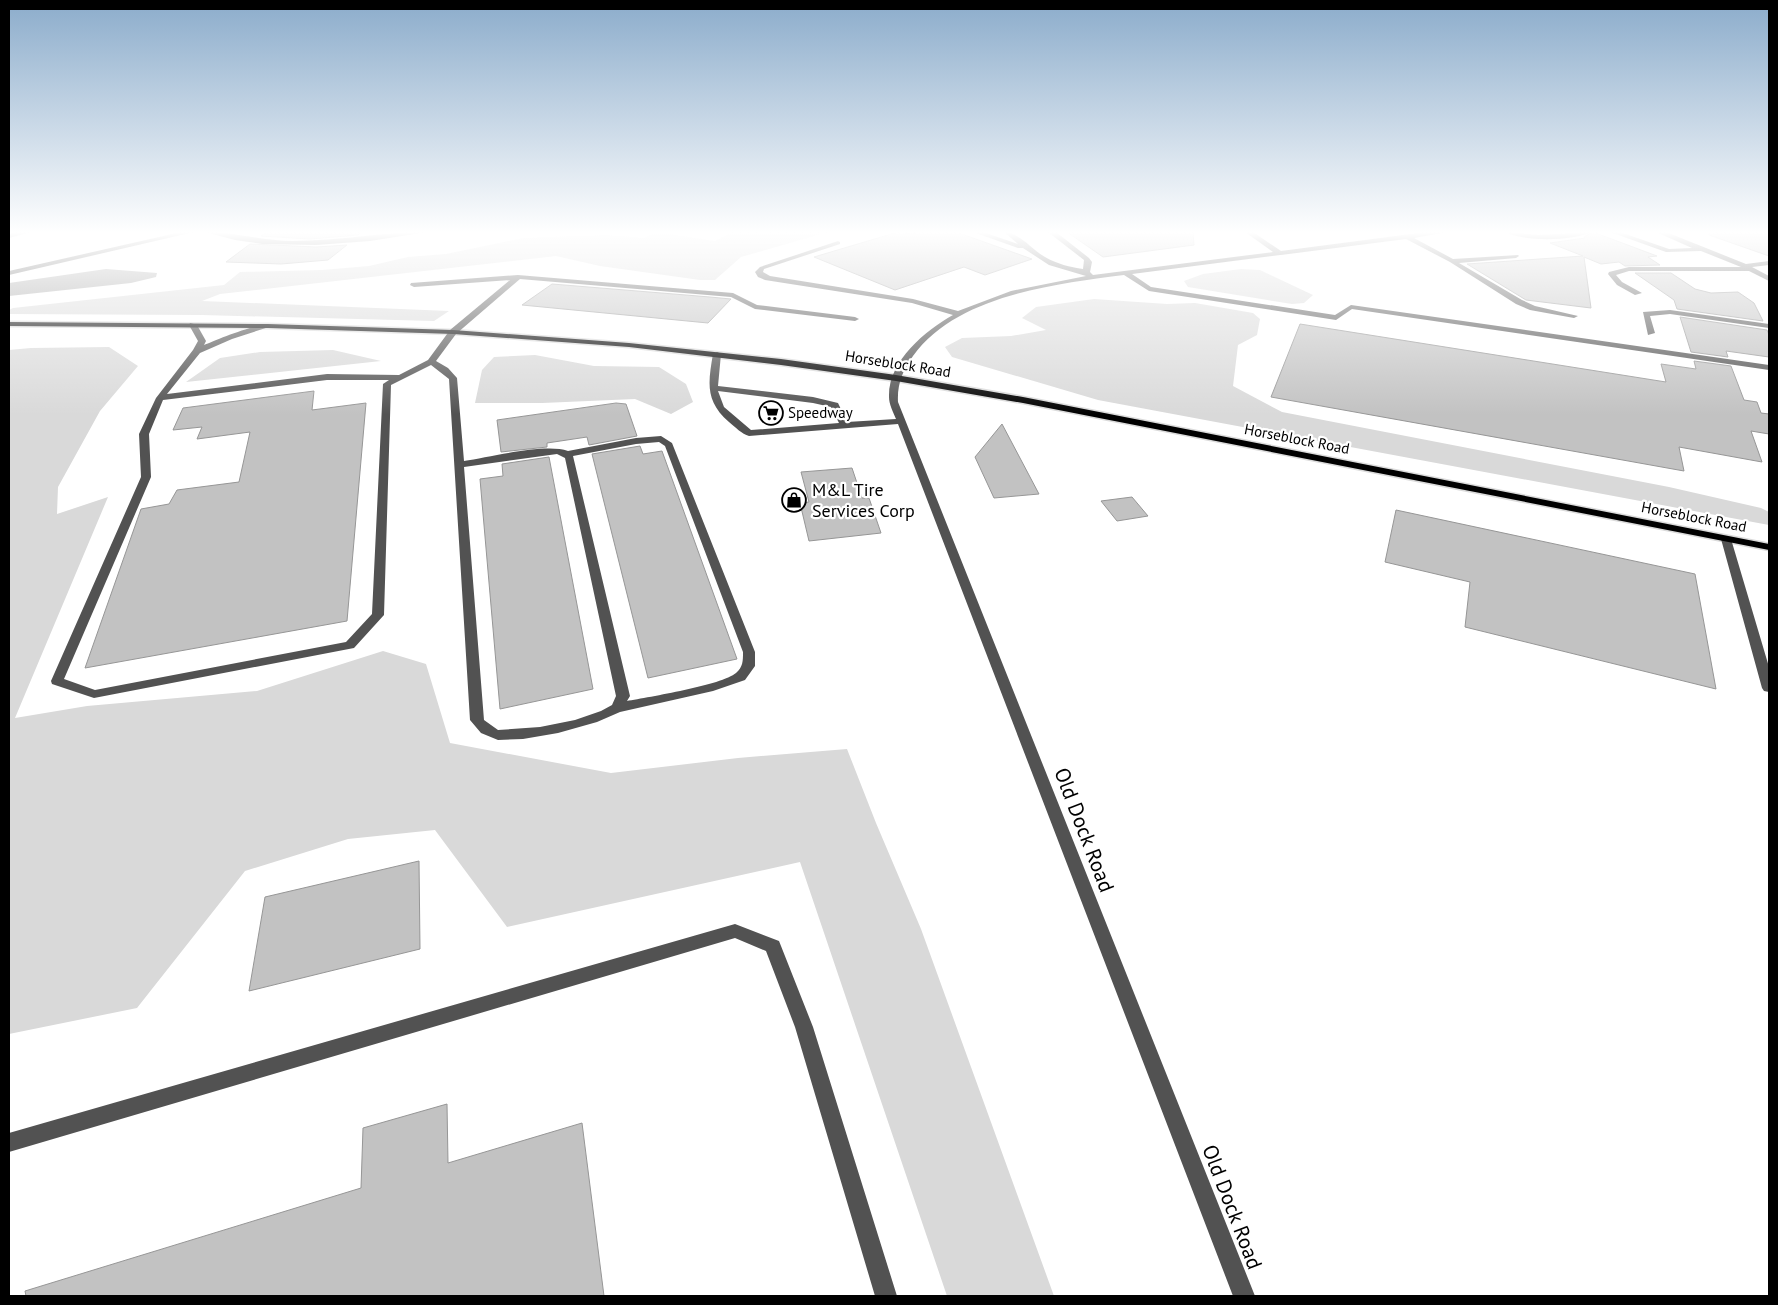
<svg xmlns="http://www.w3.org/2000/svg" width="1778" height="1305" font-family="'PT Sans',sans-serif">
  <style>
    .green { fill: #d9d9d9 }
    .water { fill: #a0a0a0 }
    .building { fill: #c2c2c2; stroke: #969696 }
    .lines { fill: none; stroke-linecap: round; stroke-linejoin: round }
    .major-casing { stroke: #dbdbdb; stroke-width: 3 }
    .minor { fill: #525252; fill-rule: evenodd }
    .major { fill: #000; fill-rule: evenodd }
    .labels { text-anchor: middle; stroke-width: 4.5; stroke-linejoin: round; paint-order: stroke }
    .far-street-label { font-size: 15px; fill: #000; stroke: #fff }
    .far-poi-label { font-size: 15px; fill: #000; stroke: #fff; text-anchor: start }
    .poi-label { font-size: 18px; fill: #000; stroke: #fff; text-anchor: start }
    .near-street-label { font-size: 21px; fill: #000; stroke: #fff }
  </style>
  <rect width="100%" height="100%" fill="#fff"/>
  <path class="green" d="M656 232 715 241 732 232H828L741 257 715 280H700L600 266 556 256 220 294 202 301 449 311 434 321 202 315 9 314V310L13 308 224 285 240 272 322 270 369 266 408 257 446 254 524 238 606 235 644 238Z
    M1241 269 1260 270 1313 295 1304 303 1292 304 1188 287 1184 281 1203 274Z
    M1094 299 1167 304 1195 303 1253 313 1260 319 1257 335 1238 345 1233 386 1282 412 1669 487 1761 508 1769 512V525L1098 400 952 357 945 347 962 338 1011 336 1046 330 1022 318 1036 307Z
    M109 347 138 366 100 411 58 487 57 514 108 497 15 718 87 706 257 691 383 651 426 664 450 743 611 773 738 758 847 749 876 823 921 929 1054 1296H947L800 862 507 927 435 830 348 839 245 871 137 1008 9 1034V350L31 348Z
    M333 350 381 361 186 382 220 358 260 352Z
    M535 355 594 366 659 367 686 384 693 402 671 414 635 399 542 403H475L482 370 494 357Z"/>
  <path class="water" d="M106 269 157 273 156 277 131 283 9 296V283Z"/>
  <path class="building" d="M267 232H361L358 235 310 239 261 236Z
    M898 232 912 234 919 232H956L1032 259 985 275 964 267 895 290 814 257Z
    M1067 232H1193L1194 245 1103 257Z
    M1593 232 1657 256 1648 257 1660 265 1625 266 1619 262 1601 264 1584 257 1591 308 1526 300 1467 264 1583 256 1550 243 1585 238 1584 237Z
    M1710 232H1769V256L1709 235Z
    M250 244 316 247 347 245 328 260 281 264 226 262Z
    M1635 273H1671L1695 289 1711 293 1738 292 1754 303 1763 321 1677 309 1674 300Z
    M552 284 710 297 731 299 708 323 522 305Z
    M1680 317 1767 330 1769 335V357L1726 351 1728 357 1691 352Z
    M1300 324 1666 382 1661 364 1696 369 1694 361 1731 366 1744 400 1757 402 1761 413 1769 414V434L1751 431 1762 462 1679 447 1684 471 1271 397Z
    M314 391 312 410 366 403 347 621 85 668 141 509 169 504 177 490 239 482 250 432 197 439 202 427 173 430 183 408Z
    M616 403 626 404 637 436 589 445 587 437 547 443V447L501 452 497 420Z
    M1002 424 1039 494 994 498 975 457Z
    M640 446 643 454 662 451 737 659 648 678 592 454Z
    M549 457 593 689 500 709 480 479 503 476 502 464Z
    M852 468 862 498H869L881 533 809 541 800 503 809 502 801 472Z
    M1132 497 1148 516 1117 521 1101 501Z
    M1396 510 1695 574 1716 689 1465 627 1470 582 1385 562Z
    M419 861 420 949 249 991 265 897Z
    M447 1104 448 1163 582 1123 604 1296H26L25 1291 361 1188 363 1128Z"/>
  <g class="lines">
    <g class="major-casing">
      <path id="major" d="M9 322 268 324 453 330 629 343 781 359 896 375 1023 397 1769 544V550L1023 403 896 381 781 365 629 347 453 334 268 328 9 326Z"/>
    </g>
    <path class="minor" d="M17 232H31L9 238V234Z
      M181 232H194L9 275V271Z
      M205 232C234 232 263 241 293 241 338 241 382 232 427 232L370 241 316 245 262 244 235 240Z
      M973 232H983L1018 244 1004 232C1019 232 1032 250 1045 257 1057 264 1070 267 1083 269L1084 260 1048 232H1056L1089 258 1092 262 1090 272 1093 275 1273 252 1245 232H1253L1281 251 1426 232H1447L1414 238 1453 259 1518 255 1519 256 1516 258 1459 263 1522 300 1535 306 1578 316 1574 318 1530 310 1516 304 1450 262 1406 239 1132 274 1151 287 1335 315 1351 305 1769 365V370L1352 309 1336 320 1149 291 1124 275C1055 284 957 295 913 356 903 370 897 384 898 402L1255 1296H1233L898 424 749 436C742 434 735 427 729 422 705 401 708 383 713 354L717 352 721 354 718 386 813 397 838 403 847 422 896 419C893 412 889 404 889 397 888 361 925 331 953 315L912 303 765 280 758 277 755 272 760 267 838 241 840 242V244L764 269 763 272 770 276 913 299 958 311 1011 291 1086 276 1049 265 1023 248H1018ZM718 391 813 403 831 407 839 423 751 430 724 407Z
      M1506 232 1539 235 1591 232C1574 241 1523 242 1506 232Z
      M1610 232H1620L1669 249 1692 248 1656 232H1666L1746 264 1769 261V265L1752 267 1769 276V281L1749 271H1629L1616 275 1622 282 1642 293 1635 295 1617 285 1608 274 1609 272 1629 267H1741L1701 251 1666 252Z
      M518 275 733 293 757 305 855 317 859 319 855 321 755 309 731 297 520 279 456 334 436 361 448 368 457 378 464 461C490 457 545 443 568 451L636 438 661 436 672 443 755 652V666L745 680 713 691 620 712 597 722 558 733 523 739 498 740 481 733 470 720 449 379 431 365 391 385 384 615 354 648 94 698 52 684 51 681 141 477 139 434 156 398 193 350 198 341 189 325 190 323 197 325 206 341 204 345C216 340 263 320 272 326L232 339 200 353 167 394 327 374 399 375 428 360 450 330 510 280 414 287 410 285 411 283ZM327 380H389L383 384 372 614 346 642 95 690 64 679 151 477 149 434 163 400ZM659 442 665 446 743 652C743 661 743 667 736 673 722 685 649 697 627 701L630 696 573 456 636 444ZM557 454 565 458 616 696 612 705 601 711 575 720 540 727 498 730 484 720 464 467Z
      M1670 310 1769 324V328L1670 314 1650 316 1655 333 1648 335 1643 312Z
      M1726 536 1731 539 1769 667V692L1764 691 1762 688 1721 539Z
      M735 924 779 941 781 946 813 1027 897 1296H875L795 1027 766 951 735 938 9 1152V1133Z"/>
    <use href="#major" class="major"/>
  </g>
  <linearGradient id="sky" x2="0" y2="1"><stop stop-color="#8baccb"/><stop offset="0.56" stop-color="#fff"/><stop offset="1" stop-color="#fff" stop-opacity="0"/></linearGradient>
  <rect width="1778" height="415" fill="url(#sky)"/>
  <defs>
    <g id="supermarket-ring" transform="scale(1.25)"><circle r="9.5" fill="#fff" stroke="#000" stroke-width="1.5"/><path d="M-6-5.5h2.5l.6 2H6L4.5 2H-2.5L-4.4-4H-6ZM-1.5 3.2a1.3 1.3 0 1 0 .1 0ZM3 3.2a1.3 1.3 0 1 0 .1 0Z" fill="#000"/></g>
    <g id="shop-ring" transform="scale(1.25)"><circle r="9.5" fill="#fff" stroke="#000" stroke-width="1.5"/><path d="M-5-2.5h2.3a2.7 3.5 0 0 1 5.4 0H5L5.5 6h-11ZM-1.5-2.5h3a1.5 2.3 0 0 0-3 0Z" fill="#000"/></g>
  </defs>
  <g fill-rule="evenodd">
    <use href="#supermarket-ring" x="771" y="413"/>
    <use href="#shop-ring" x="794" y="500"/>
  </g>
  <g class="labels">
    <g class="far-street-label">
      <text transform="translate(898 364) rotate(9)" y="5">Horseblock Road</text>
      <text transform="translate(1297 439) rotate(11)" y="5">Horseblock Road</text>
      <text transform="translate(1694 517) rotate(11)" y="5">Horseblock Road</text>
    </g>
    <g class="far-poi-label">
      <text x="788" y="418">Speedway</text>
    </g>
    <g class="poi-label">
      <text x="812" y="496">M&amp;L Tire<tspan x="812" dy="21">Services Corp</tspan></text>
    </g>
    <g class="near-street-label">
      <text transform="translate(1084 830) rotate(69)" y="7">Old Dock Road</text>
      <text transform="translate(1232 1207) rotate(69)" y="7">Old Dock Road</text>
    </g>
  </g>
  <rect width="1778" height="1305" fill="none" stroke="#000000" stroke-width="20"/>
</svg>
